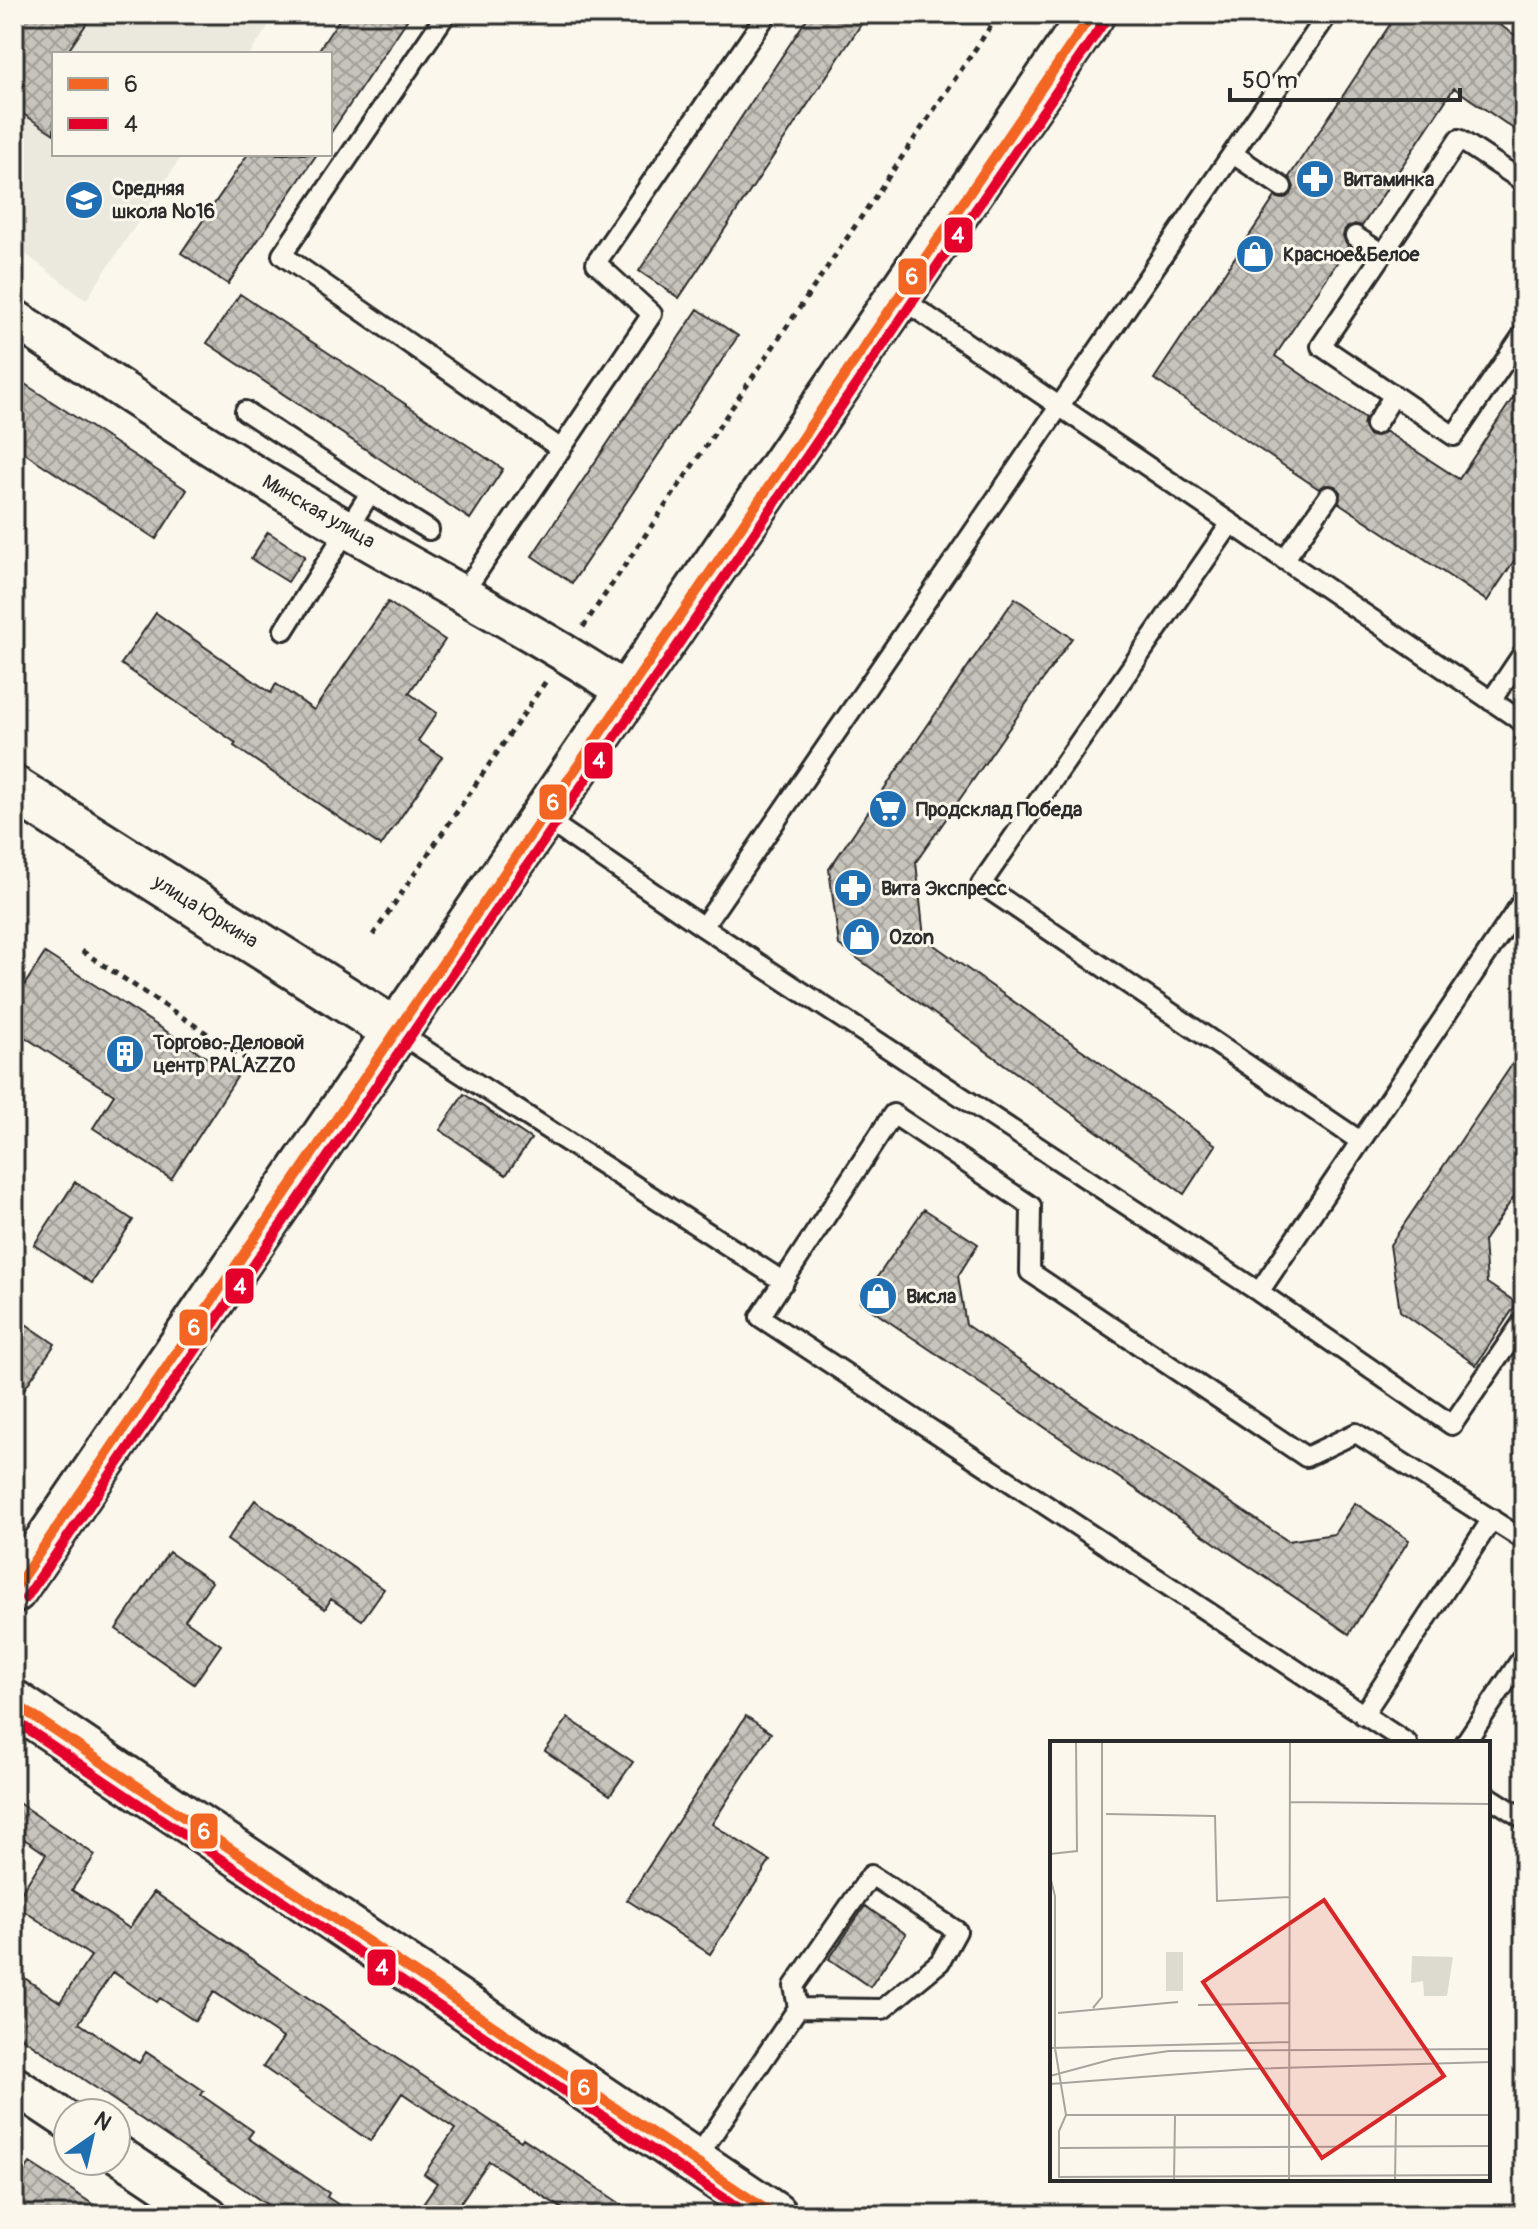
<svg xmlns="http://www.w3.org/2000/svg" width="1538" height="2229" font-family="Pangolin,sans-serif">
  <style>
    .built { fill: #ebe8de }
    .building { fill: url(#building-cross-hatch); stroke: #2b2b2b; stroke-width: 2 }
    .lines { fill: none; stroke-linecap: round; stroke-linejoin: round }
    .lane-casing { stroke: #2b2b2b; stroke-width: 24 }
    .street-casing { stroke: #2b2b2b; stroke-width: 42 }
    .secondary-casing { stroke: #2b2b2b; stroke-width: 50 }
    .path { stroke: #2b2b2b; stroke-width: 5; stroke-dasharray: 6 6; stroke-linecap: butt }
    .lane { stroke: #fbf7ec; stroke-width: 18 }
    .street { stroke: #fbf7ec; stroke-width: 36 }
    .secondary { stroke: #fbf7ec; stroke-width: 44 }
    .bus-1-casing { stroke: #fbf7ec; stroke-width: 16 }
    .bus-2-casing { stroke: #fbf7ec; stroke-width: 16 }
    .bus-1 { stroke: #f26522; stroke-width: 10 }
    .bus-2 { stroke: #e4002b; stroke-width: 10 }
    .labels { text-anchor: middle; stroke-width: 6; stroke-linejoin: round; paint-order: stroke }
    .poi-label { font-size: 20px; font-weight: bold; fill: #2b2b2b; stroke: #fbf7ec; text-anchor: start }
    .street-label { font-size: 20px; fill: #2b2b2b; stroke: #fbf7ec }
    .inset-road { fill: none; stroke: #a8a59f; stroke-width: 2 }
    .view { fill: #d62828; fill-opacity: 0.15; stroke: #d62828; stroke-width: 4 }
    .inset-edge { fill: none; stroke: #2b2b2b; stroke-width: 4 }
    .line-badge { stroke: #fbf7ec; stroke-width: 3 }
    .badge-label { font-size: 22px; text-anchor: middle; font-weight: bold; fill: #fff }
  </style>
  <defs>
    <pattern id="building-cross-hatch" width="8" height="8" patternUnits="userSpaceOnUse" patternTransform="scale(2)"><rect width="8" height="8" fill="#c7c4bc"/><path d="M0 0l8 8M0 8l8-8" fill="none" stroke="#a29f99"/></pattern>
  </defs>
  <rect width="100%" height="100%" fill="#fbf7ec"/>
  <filter id="ink" filterUnits="userSpaceOnUse"><feTurbulence type="fractalNoise" baseFrequency=".0125" numOctaves="2"/><feDisplacementMap in="SourceGraphic" scale="16" xChannelSelector="R" yChannelSelector="G"/><feConvolveMatrix kernelMatrix="1 2 1 2 8 2 1 2 1" color-interpolation-filters="sRGB"/></filter>
  <g filter="url(#ink)">
    <path class="built" d="M14 14H276L250 54H54V154H183L86 300 14 245Z"/>
    <path class="building" d="M14 14H93L66 54H54V134L14 108Z
      M343 14H411L330 134V54H316Z
      M810 14H868L679 298 639 271Z
      M1397 14H1483L1524 41V136L1454 88 1362 226 1355 224 1345 229 1343 236 1348 246 1275 356 1365 418 1363 425 1368 435 1375 437 1385 431 1459 479 1524 381V546L1487 601 1339 503 1340 492 1335 486 1325 485 1319 489 1154 379 1275 197 1282 199 1291 194 1294 187 1289 177Z
      M248 154H317L228 284 181 253Z
      M240 294 503 469 470 519 207 343Z
      M698 309 738 336 572 583 532 556Z
      M14 377 187 490 156 539 14 446Z
      M268 532 305 556 288 582 251 559Z
      M1015 598 1072 638 916 862 924 938 1216 1145 1184 1194 839 945 829 869Z
      M388 602 445 640 409 693 437 713 418 741 442 757 381 846 234 746 236 743 121 664 156 613 271 693 276 684 314 710Z
      M45 953 237 1077 171 1179 93 1128 114 1095 14 1030V1001Z
      M1524 1047V1182L1484 1241 1487 1283 1517 1303 1476 1365 1400 1311 1390 1245Z
      M464 1094 531 1139 506 1175 440 1130Z
      M75 1182 133 1220 92 1283 34 1245Z
      M924 1209 978 1244 958 1276 966 1325 1288 1541 1334 1534 1355 1503 1409 1540 1349 1634 860 1302Z
      M14 1316 55 1344 14 1404Z
      M255 1500 384 1589 362 1620 331 1599 325 1609 227 1540Z
      M169 1552 212 1582 185 1620 221 1645 194 1684 116 1629Z
      M746 1716 771 1733 712 1824 770 1861 710 1954 627 1900Z
      M568 1718 633 1762 610 1795 545 1751Z
      M14 1800 95 1855 72 1890 129 1928 154 1892 390 2054 521 2141 523 2138 637 2215H572L489 2161 452 2215H415L437 2183 424 2174 455 2129 402 2093 370 2141 263 2067 283 2038 214 1992 195 2021 160 1998 157 2002 113 1972 79 2023 139 2063 146 2052 204 2091 201 2095 253 2131 248 2138 329 2193 327 2197 354 2215H282L14 2032V1971L60 2002 91 1956 14 1904 46 1854 14 1832Z
      M865 1906 906 1934 870 1987 829 1959Z
      M30 2163 61 2183 109 2215H14V2186Z"/>
    <g class="lines">
      <g class="lane-casing">
        <path id="lane" d="M446 14 282 255 561 449 652 314 596 263 767 14
          M1233 154 1282 187
          M1355 236 1383 254 1459 139 1524 182
          M1383 254 1321 346 1454 436 1524 333
          M899 297 1524 723
          M245 411 370 493 284 630
          M1375 425 1394 395
          M370 493 429 530
          M1231 523 981 884 1360 1141
          M1284 560 1329 496
          M463 593 561 449
          M1491 701 1524 652
          M544 818 703 927 1259 1292
          M1524 899 1259 1292 1452 1425 1524 1320
          M703 927 1328 14
          M397 1032 784 1282
          M1363 1715 1492 1519
          M1407 1743 760 1317 893 1114 1031 1206 1030 1272 1306 1457 1356 1433 1524 1540
          M1465 1743 1524 1655
          M1488 1796 1524 1819
          M694 2162 798 2008 883 2009 940 1962 957 1931 871 1875 794 1986 798 2008"/>
      </g>
      <g class="street-casing">
        <path id="street" d="M14 318C123 391 233 464 347 529 441 584 538 633 629 694
          M14 2085 68 2121
          M116 2153 209 2215"/>
      </g>
      <g class="secondary-casing">
        <path id="secondary" d="M14 789 397 1032
          M14 1590 1092 14
          M14 1703 774 2215"/>
      </g>
      <path class="path" d="M583 627 999 14
        M373 935 546 681
        M82 951 270 1075"/>
      <use href="#lane" class="lane"/>
      <use href="#street" class="street"/>
      <use href="#secondary" class="secondary"/>
      <g class="bus-1-casing">
        <path id="bus-1" d="M14 1590 1092 14
          M14 1703 774 2215"/>
      </g>
      <g class="bus-2-casing">
        <path id="bus-2" d="M26 1598 1104 22
          M14 1720 749 2215"/>
      </g>
      <use href="#bus-1" class="bus-1"/>
      <use href="#bus-2" class="bus-2"/>
    </g>
  </g>
  <defs>
    <g id="pharmacy-disc" transform="scale(2)"><circle r="9.5" fill="#1f6fb2" stroke="#fbf7ec"/><path d="M-2-6h4v4h4v4h-4v4h-4v-4h-4v-4h4Z" fill="#fff"/></g>
    <g id="school-disc" transform="scale(2)"><circle r="9.5" fill="#1f6fb2" stroke="#fbf7ec"/><path d="M0-5L7-2L0 1L-7-2ZM-4 1L0 2.5L4 1V4Q0 6-4 4Z" fill="#fff"/></g>
    <g id="shop-disc" transform="scale(2)"><circle r="9.5" fill="#1f6fb2" stroke="#fbf7ec"/><path d="M-5-2.5h2.3a2.7 3.5 0 0 1 5.4 0H5L5.5 6h-11ZM-1.5-2.5h3a1.5 2.3 0 0 0-3 0Z" fill="#fff"/></g>
    <g id="supermarket-disc" transform="scale(2)"><circle r="9.5" fill="#1f6fb2" stroke="#fbf7ec"/><path d="M-6-5.5h2.5l.6 2H6L4.5 2H-2.5L-4.4-4H-6ZM-1.5 3.2a1.3 1.3 0 1 0 .1 0ZM3 3.2a1.3 1.3 0 1 0 .1 0Z" fill="#fff"/></g>
    <g id="building-disc" transform="scale(2)"><circle r="9.5" fill="#1f6fb2" stroke="#fbf7ec"/><path d="M-4-6H4V6H1V3H-1V6H-4ZM-2.5-4.3h1.7v1.8h-1.7ZM.8-4.3h1.7v1.8H.8ZM-2.5-1h1.7V.8h-1.7ZM.8-1h1.7V.8H.8Z" fill="#fff"/></g>
  </defs>
  <g fill-rule="evenodd">
    <use href="#pharmacy-disc" x="1315" y="179"/>
    <use href="#school-disc" x="84" y="200"/>
    <use href="#shop-disc" x="1255" y="254"/>
    <use href="#supermarket-disc" x="888" y="809"/>
    <use href="#pharmacy-disc" x="853" y="888"/>
    <use href="#shop-disc" x="861" y="937"/>
    <use href="#building-disc" x="125" y="1054"/>
    <use href="#shop-disc" x="878" y="1296"/>
  </g>
  <g class="labels">
    <g class="poi-label">
      <text x="1343" y="186">Витаминка</text>
      <text x="112" y="195">Средняя<tspan x="112" dy="23">школа №16</tspan></text>
      <text x="1283" y="261">Красное&amp;Белое</text>
      <text x="916" y="816">Продсклад Победа</text>
      <text x="881" y="895">Вита Экспресс</text>
      <text x="889" y="944">Ozon</text>
      <text x="153" y="1049">Торгово-Деловой<tspan x="153" dy="23">центр PALAZZO</tspan></text>
      <text x="906" y="1303">Висла</text>
    </g>
    <g class="street-label">
      <text transform="translate(319 511) rotate(30)" y="7">Минская улица</text>
      <text transform="translate(206 911) rotate(32)" y="7">улица Юркина</text>
    </g>
  </g>
  <g transform="translate(1050 1741)">
    <rect width="440" height="440" fill="#fbf7ec"/>
    <path d="M362 215 403 216 397 255H374L373 240 361 242Z" fill="#dddad0"/>
    <path d="M116 211H133V250H116Z" fill="#dddad0"/>
    <path class="inset-road" d="M240 61 440 63M56 73 165 75 167 160 240 156M0 113 27 110 26 0M0 135 5 155V307M0 159V251M148 264 240 262M43 267 52 256V0M8 272 128 261M1 307 239 301M5 307 16 374H440M0 335 63 318 119 310 440 308M0 343 197 328 440 321M9 407 440 405M9 436 440 434M9 437V390L16 374M124 440 125 375M239 440 240 0M345 440 346 375"/>
    <path class="view" d="M274 159 394 335 272 417 153 241Z"/>
    <rect width="440" height="440" class="inset-edge"/>
  </g>
  <g class="line-badge">
    <rect x="943" y="216" width="31" height="38" rx="8" fill="#e4002b"/>
    <rect x="897" y="257" width="31" height="39" rx="8" fill="#f26522"/>
    <rect x="583" y="741" width="31" height="39" rx="8" fill="#e4002b"/>
    <rect x="538" y="783" width="30" height="38" rx="8" fill="#f26522"/>
    <rect x="224" y="1267" width="31" height="38" rx="8" fill="#e4002b"/>
    <rect x="178" y="1308" width="31" height="39" rx="8" fill="#f26522"/>
    <rect x="189" y="1812" width="30" height="38" rx="8" fill="#f26522"/>
    <rect x="366" y="1948" width="31" height="39" rx="8" fill="#e4002b"/>
    <rect x="569" y="2068" width="30" height="38" rx="8" fill="#f26522"/>
  </g>
  <g class="badge-label">
    <text x="958" y="243">4</text>
    <text x="912" y="284">6</text>
    <text x="599" y="768">4</text>
    <text x="553" y="810">6</text>
    <text x="240" y="1294">4</text>
    <text x="194" y="1335">6</text>
    <text x="204" y="1839">6</text>
    <text x="382" y="1975">4</text>
    <text x="584" y="2095">6</text>
  </g>
  <rect width="1538" height="2229" fill="none" stroke="#fbf7ec" stroke-width="48"/>
  <rect x="24" y="24" width="1490" height="2181" fill="none" stroke="#2b2b2b" stroke-width="3" filter="url(#ink)"/>
  <rect x="52" y="52" width="280" height="104" fill="#fbf7ec" stroke="#a8a59f" stroke-width="2"/>
  <rect x="68" y="78" width="40" height="12" fill="#f26522" stroke="#a8a59f" stroke-width="2"/>
  <text x="124" y="92" font-size="24" fill="#2b2b2b">6</text>
  <rect x="68" y="118" width="40" height="12" fill="#e4002b" stroke="#a8a59f" stroke-width="2"/>
  <text x="124" y="132" font-size="24" fill="#2b2b2b">4</text>
  <g transform="translate(92 2137) rotate(34)"><circle r="38" fill="#fbf7ec" stroke="#a8a59f" stroke-width="2"/>
  <path d="M0-6L14 30L0 20L-14 30Z" fill="#1f6fb2"/>
  <text y="-12" font-size="22" font-weight="bold" text-anchor="middle" fill="#2b2b2b">N</text>
  </g>
  <path d="M1230 88v12h230v-12" fill="none" stroke="#2b2b2b" stroke-width="4"/>
  <text x="1242" y="88" font-size="24" fill="#2b2b2b" stroke="#fbf7ec" stroke-width="6" paint-order="stroke">50 m</text>
</svg>
